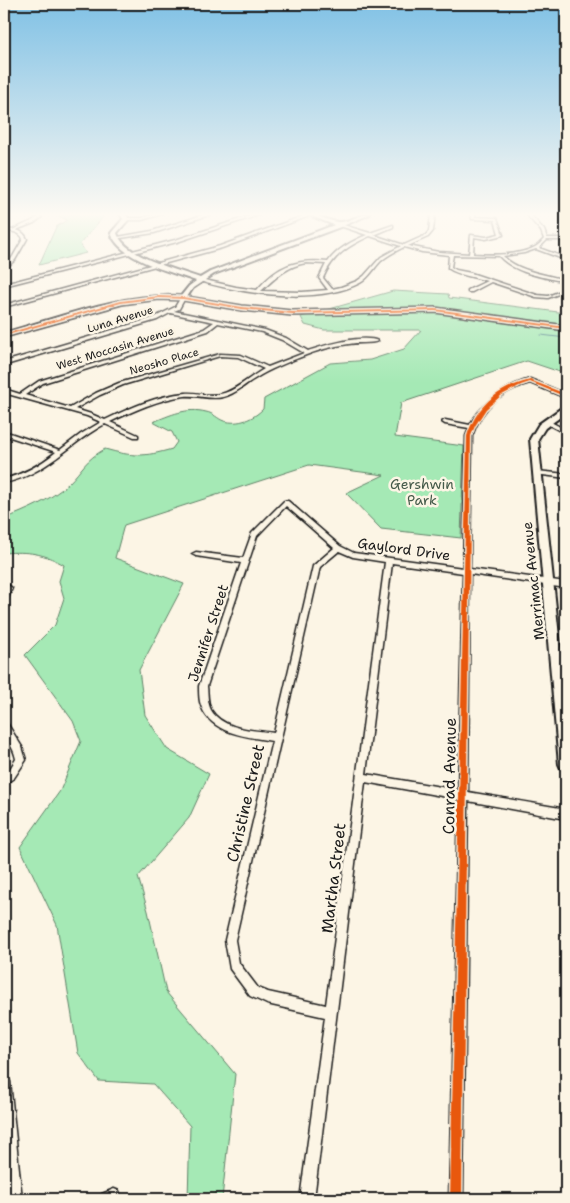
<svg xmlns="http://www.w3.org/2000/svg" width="570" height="1203" font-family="'Shantell Sans',sans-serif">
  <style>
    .green { fill: #a5e9b5; stroke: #608268 }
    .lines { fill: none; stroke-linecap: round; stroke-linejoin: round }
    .stream { stroke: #5b8b92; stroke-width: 1 }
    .street-casing { stroke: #1c1c1c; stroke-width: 3 }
    .secondary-casing { stroke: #1c1c1c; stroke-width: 4 }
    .street { fill: #fcf5e5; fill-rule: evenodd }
    .secondary { fill: #fcf5e5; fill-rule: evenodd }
    .cycleway-casing { stroke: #fcf5e5; stroke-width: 3 }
    .cycleway { fill: #e8590c; fill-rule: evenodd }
    .labels { text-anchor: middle; stroke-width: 5; stroke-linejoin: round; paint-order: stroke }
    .far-street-label { font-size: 11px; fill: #1c1c1c; stroke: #fcf5e5 }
    .park-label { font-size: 14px; fill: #455a4a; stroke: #fcf5e5 }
    .street-label { font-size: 14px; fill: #1c1c1c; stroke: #fcf5e5 }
    .near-street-label { font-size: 16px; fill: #1c1c1c; stroke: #fcf5e5 }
  </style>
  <rect width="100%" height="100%" fill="#fcf5e5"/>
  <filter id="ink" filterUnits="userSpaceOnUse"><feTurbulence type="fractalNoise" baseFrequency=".02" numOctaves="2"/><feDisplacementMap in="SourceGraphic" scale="10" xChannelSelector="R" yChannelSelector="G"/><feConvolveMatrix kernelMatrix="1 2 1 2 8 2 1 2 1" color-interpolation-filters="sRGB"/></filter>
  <g filter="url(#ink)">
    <path class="green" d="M58 214H101L103 217 80 244 86 253 39 265 56 227 67 220 57 215Z
      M393 291 448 294 449 298 566 313V374L527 361 401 403 395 437 464 446 461 538 381 529 346 493 384 475 309 465 124 525 115 558 184 584 139 670 145 715 167 749 209 774 189 818 138 877 148 911 166 992 235 1074 222 1199H188L190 1126 153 1084 99 1081 78 1053 57 925 20 847 60 791 81 741 73 721 25 655 55 625 64 598 59 581 64 565C44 553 27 551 4 553V519C27 510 49 501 68 484 83 469 85 460 105 449 133 457 144 457 172 449L177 442 172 432 153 422C170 415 187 407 206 412 213 413 218 419 224 421 239 425 253 419 263 409L264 399 330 363 370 360 404 349 421 330H324L305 325 301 317Z"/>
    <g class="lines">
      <path class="stream" d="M541 335 566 338"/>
      <g class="street-casing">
        <path id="street" d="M156 214H162L142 220H126L124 219 126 218H142Z
          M206 214H212L154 233 114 239 112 238 152 231Z
          M256 214H262L177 242 4 286V284L175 240Z
          M309 214 312 215 222 248 4 307V305L220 246Z
          M431 214H435L433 231 428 237 408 246 439 252 469 254 471 235 486 237 499 234 495 220 472 219 471 214H475V217L497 218 503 235 486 239 474 237 473 254C493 255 517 256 535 247 539 245 541 242 544 239L541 231 526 214H530L544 230 547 238H566V240H547L539 248 566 258 563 259 536 249 524 253 503 256C519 272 545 274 566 280V282C544 277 515 274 499 256L453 255 451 267 456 270 471 273 537 295 548 296 566 289V291L548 298 536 297 491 282 472 292H468V290L487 281C475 277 457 275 448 268L449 255 422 252 404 247C396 251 388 255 381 261 374 268 369 278 360 283 323 302 266 296 227 288 218 286 207 284 198 280L200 279 236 287 257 290C278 265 296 259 328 262 337 249 352 241 367 235L340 226V224L370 233 393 225V227L374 235 404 245 426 235 429 231ZM370 236 401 246 381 257 364 276 357 281 341 287 332 289 323 278C333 255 348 246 370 236ZM306 263 326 264 319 278 328 290 302 292 261 291C275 278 287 266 306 263Z
          M39 216 42 217 34 223 16 230C21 231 25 234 27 239L15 260 4 270V267L12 258 23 239C20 231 11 232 4 230V228L12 230 32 221Z
          M181 297 185 298 179 309 174 311 265 330 286 338 308 351C325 345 363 334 378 341 371 344 357 342 349 344 332 346 316 351 301 357 286 363 270 369 256 378 245 384 236 394 223 397 211 400 198 395 185 396 159 399 133 411 110 422L138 435V437H134L105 424C69 443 46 475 4 483V479C24 474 40 465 56 452L4 435V431L60 450 81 434 101 422 87 416 4 393V389L20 394 39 381 204 329 214 322 170 313 157 320 6 365H4V362L153 318 175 307ZM218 323 262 332 282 340 304 353 268 367 241 355 220 354 119 383 96 393 70 408 25 395 43 383 208 331ZM220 356 238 357 264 369C251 376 234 392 220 394 209 397 197 392 186 393 158 395 130 408 105 420L91 414 75 409 100 395 123 385Z
          M530 379 566 394V398L530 383C501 391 482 407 472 436L470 569 566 582V588L470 574 468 792 566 809V819L468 801 463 1199H449L458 799 365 782 314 1199H300L325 1017 267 1004 250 996 230 969 225 940 272 741C245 736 208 734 200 702 199 697 199 691 199 686L241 563 196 556 192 554 196 552 243 558 252 533 284 501H288L340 546 354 553 463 568 466 436 469 428 445 424 442 422 445 420 470 425C483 401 503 387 530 379ZM286 506 334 548 313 566 274 733C254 730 223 730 211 710 207 702 208 694 207 686L257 536ZM339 551 353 557 385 562 326 1005 268 992 258 988 239 963 235 940 320 567ZM392 563 463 573 458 790 366 774Z
          M547 420 566 430V434L545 423 544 422Z
          M537 471 566 474V478L535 474V472Z
          M8 585 12 588 7 601 4 602V590L5 586Z
          M4 722 7 723 22 747 26 760 14 778 4 784V775L8 772 16 759C13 743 3 740 4 722Z
          M4 1076 8 1078 10 1082 22 1199H8L4 1149Z
          M114 1189 119 1191 121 1196 119 1199H100L102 1194Z"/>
      </g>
      <g class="secondary-casing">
        <path id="secondary" d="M120 214H126L129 219 117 233C125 257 178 270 200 278L210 272 334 225 306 214C318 214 327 221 338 222 348 223 359 214 370 214L343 226 214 274 193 288 187 297 242 306 292 311 435 308 566 326V330L435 312 292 315 242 310 183 300 159 299 122 304 4 337V333C62 317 120 293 181 296L189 286 196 281C172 272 120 260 111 233L123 219Z
          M563 407H566V413L545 428 538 439 566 702V770L561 768 559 764 530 439 539 424Z"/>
      </g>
      <use href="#street" class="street"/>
      <use href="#secondary" class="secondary"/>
      <g class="cycleway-casing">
        <path id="cycleway" d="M159 296 183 297 242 307 292 312 435 309 566 327V329L435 311 292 314 242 309 183 299 159 298 121 303 4 336V334L121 301Z
          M530 380 566 394V397L530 382 521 385 502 395 486 409 475 426 471 436 462 1199H450L467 436C477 405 498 388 530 380Z"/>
      </g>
      <use href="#cycleway" class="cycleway"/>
    </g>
  </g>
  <linearGradient id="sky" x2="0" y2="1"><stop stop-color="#80c1e5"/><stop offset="0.56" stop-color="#fefaf3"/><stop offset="1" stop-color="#fefaf3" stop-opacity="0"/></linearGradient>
  <rect width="570" height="383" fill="url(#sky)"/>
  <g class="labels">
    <g class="far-street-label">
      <text transform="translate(120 319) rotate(-17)" y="4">Luna Avenue</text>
      <text transform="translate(115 348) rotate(-17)" y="4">West Moccasin Avenue</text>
      <text transform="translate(164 361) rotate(-16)" y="4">Neosho Place</text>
    </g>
    <g class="park-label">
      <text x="422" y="489">Gershwin<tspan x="422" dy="16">Park</tspan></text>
    </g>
    <g class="street-label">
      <text transform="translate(404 549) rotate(8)" y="5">Gaylord Drive</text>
      <text transform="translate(533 581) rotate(-96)" y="5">Merrimac Avenue</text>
      <text transform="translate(208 633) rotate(-72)" y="5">Jennifer Street</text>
    </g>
    <g class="near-street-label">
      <text transform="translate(449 776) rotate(-89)" y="6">Conrad Avenue</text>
      <text transform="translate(245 803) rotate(-77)" y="6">Christine Street</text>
      <text transform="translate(333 878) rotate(-83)" y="6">Martha Street</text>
    </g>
  </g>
  <rect width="570" height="1203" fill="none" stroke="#fcf5e5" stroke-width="20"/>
  <rect x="10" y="10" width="550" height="1183" fill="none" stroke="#1c1c1c" stroke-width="2" filter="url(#ink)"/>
</svg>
